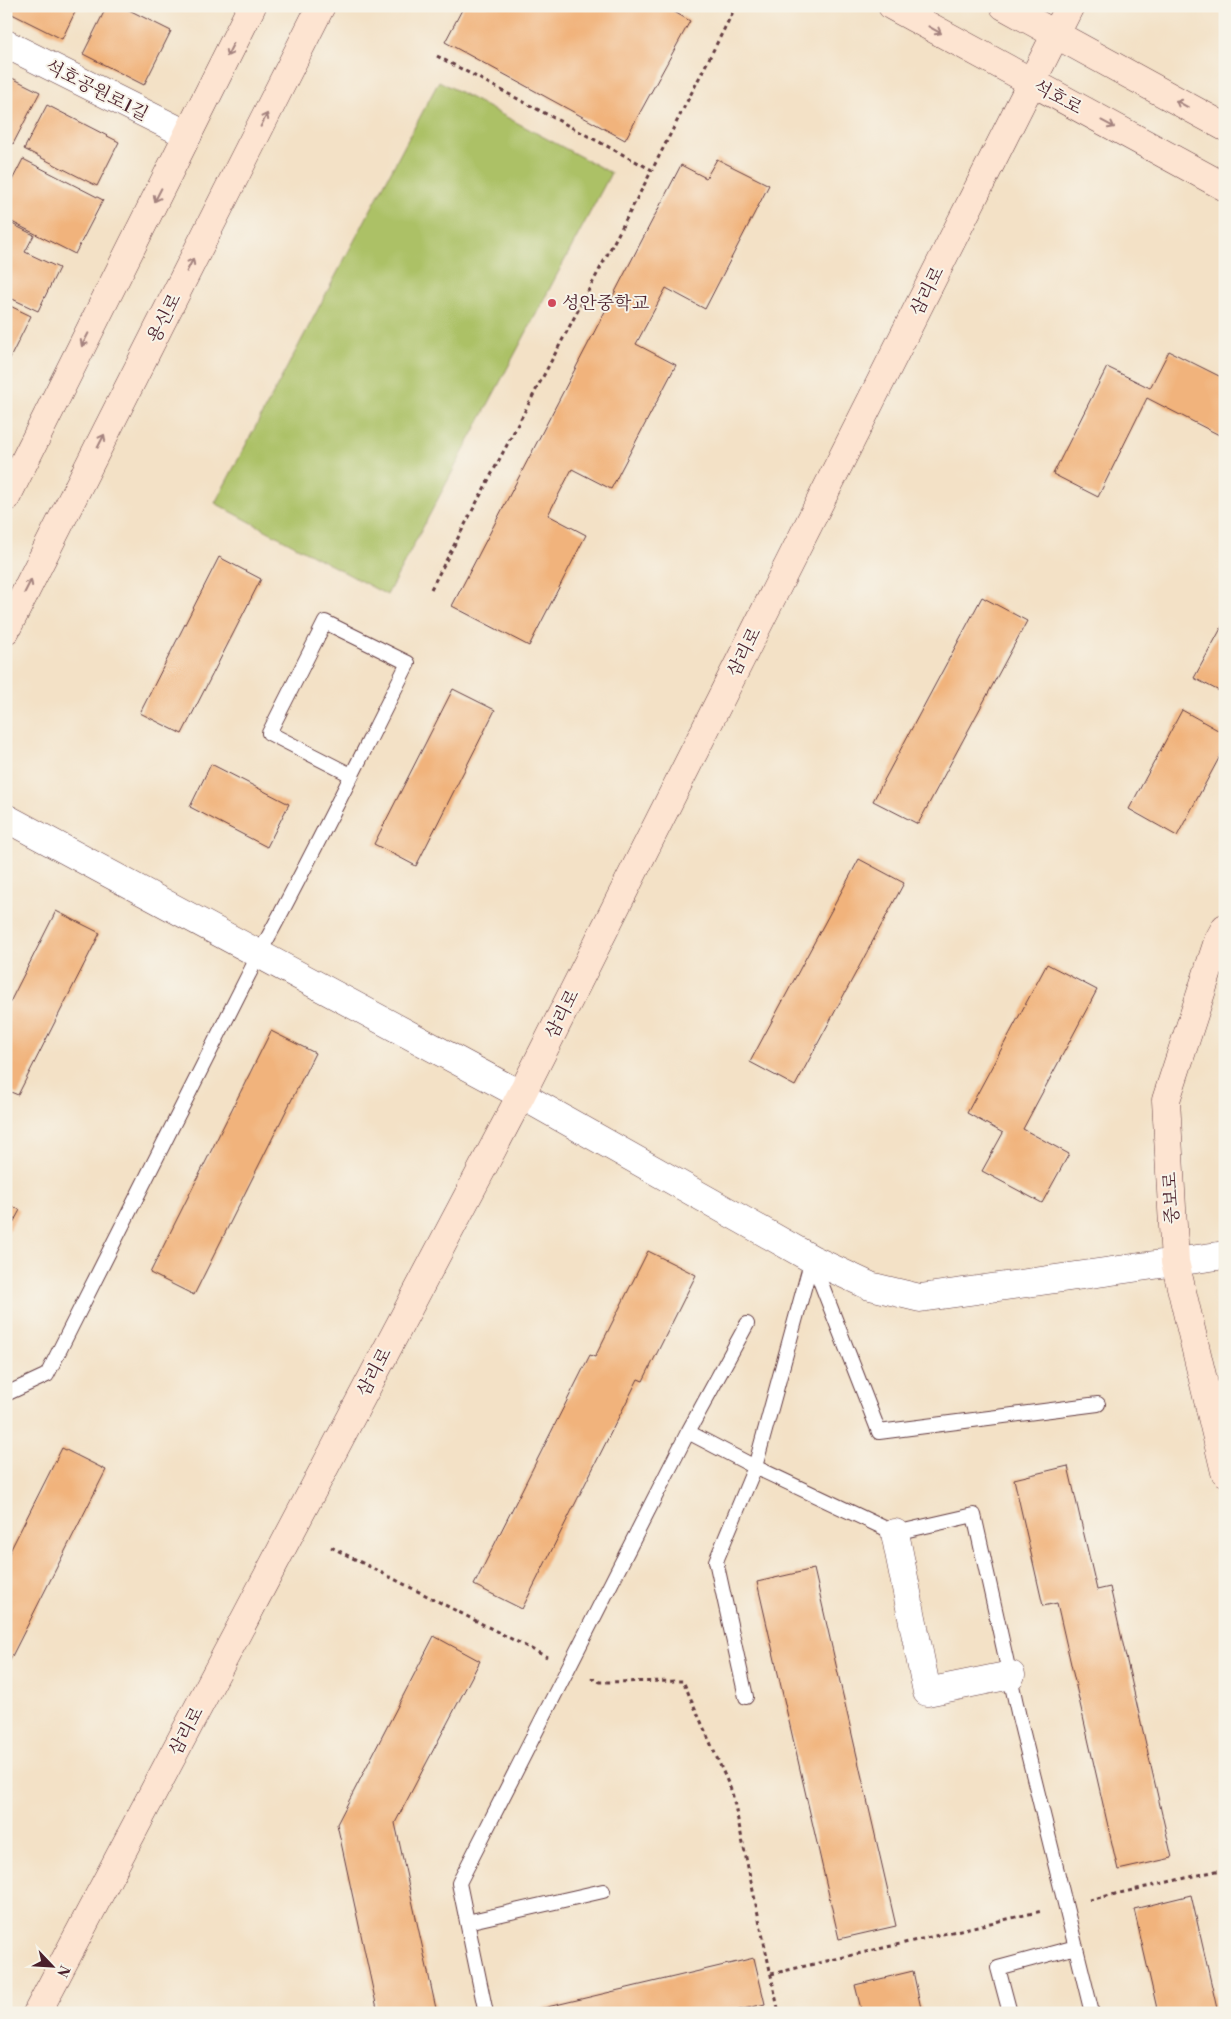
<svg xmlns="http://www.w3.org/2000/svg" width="1231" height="2019" font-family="'Libre Bodoni','Noto Serif KR',serif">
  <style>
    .green { fill: #acc166; stroke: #7b7048 }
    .building { fill: #f1b37b }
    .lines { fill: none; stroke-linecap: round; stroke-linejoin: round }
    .lane-casing { stroke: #633c42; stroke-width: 16 }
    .street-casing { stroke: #633c42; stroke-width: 29 }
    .secondary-casing { stroke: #633c42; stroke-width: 29 }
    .path { stroke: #633c42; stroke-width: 3; stroke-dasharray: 4 4; stroke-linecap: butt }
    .lane { stroke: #fff; stroke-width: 14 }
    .street { stroke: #fff; stroke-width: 28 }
    .secondary { stroke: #fde4d1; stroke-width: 28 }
    .oneway { stroke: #a4827e }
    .poi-dot { fill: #d1495b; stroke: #f7f3e8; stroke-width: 2 }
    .labels { text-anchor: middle; stroke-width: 4; stroke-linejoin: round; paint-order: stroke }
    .street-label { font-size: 18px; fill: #4a1f2b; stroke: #f7f3e8 }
    .poi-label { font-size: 18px; fill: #4a1f2b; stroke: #f7f3e8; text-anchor: start }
  </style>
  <rect width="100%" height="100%" fill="#f7f3e8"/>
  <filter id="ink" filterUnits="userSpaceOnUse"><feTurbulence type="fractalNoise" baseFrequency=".02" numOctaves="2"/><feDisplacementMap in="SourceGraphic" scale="10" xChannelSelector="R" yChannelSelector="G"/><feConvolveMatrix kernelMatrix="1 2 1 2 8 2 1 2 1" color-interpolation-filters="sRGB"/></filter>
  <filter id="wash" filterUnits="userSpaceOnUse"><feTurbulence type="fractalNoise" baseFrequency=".0096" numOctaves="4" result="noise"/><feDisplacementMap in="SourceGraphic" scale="20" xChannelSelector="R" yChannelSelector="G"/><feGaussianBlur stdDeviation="1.12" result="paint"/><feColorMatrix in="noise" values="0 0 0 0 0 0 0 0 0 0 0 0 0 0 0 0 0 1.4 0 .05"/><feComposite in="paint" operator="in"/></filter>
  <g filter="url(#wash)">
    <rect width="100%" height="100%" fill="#f3e1c6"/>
    <path class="green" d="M439 81 611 173 387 595 215 503Z"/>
    <g id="blocks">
      <path class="building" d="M6 6H78L62 39 6 11Z
        M107 6H121L171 31 144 85 83 54Z
        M464 6H664L690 21 625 140 445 42Z
        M6 75 40 92 13 144 6 140Z
        M47 105 119 142 97 186 24 149Z
        M23 159 103 200 75 254 6 219V192Z
        M717 159 769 185 705 309 666 288 636 344 676 365 611 489 572 469 548 515 586 535 529 646 452 606 681 165 706 178Z
        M6 221 34 235 25 252 59 268 38 311 6 296Z
        M6 304 31 316 6 366Z
        M1169 351 1225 379V438L1147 398 1098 497 1053 474 1107 367 1150 388Z
        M219 557 261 579 182 734 140 713Z
        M982 597 1027 621 918 824 873 801Z
        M1225 621V694L1194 678Z
        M453 689 495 710 416 866 374 844Z
        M1182 710 1225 734V747L1177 836 1129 809Z
        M211 764 289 804 267 847 190 807Z
        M859 859 904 883 795 1086 750 1062Z
        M56 911 100 933 18 1095 6 1090V1010Z
        M1047 964 1097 990 1023 1129 1069 1154 1042 1203 982 1171 1003 1133 967 1113Z
        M271 1031 315 1053 194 1295 150 1273Z
        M6 1203 20 1210 6 1236Z
        M648 1251 696 1275 643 1381 638 1379 522 1609 474 1585 590 1355 595 1357Z
        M62 1448 106 1470 6 1668V1559Z
        M1068 1466 1097 1590 1110 1587 1172 1858 1118 1870 1057 1603 1043 1606 1014 1479Z
        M814 1569 896 1926 839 1939 757 1582Z
        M434 1636 480 1661 395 1823 437 2013H378L337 1824Z
        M1191 1895 1218 2013H1158L1134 1909Z
        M754 1958 765 2004 726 2013H522Z
        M913 1971 922 2013H862L855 1985Z"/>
    </g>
  </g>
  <g filter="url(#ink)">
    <use href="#blocks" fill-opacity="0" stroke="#633c42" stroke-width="1"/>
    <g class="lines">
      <g class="lane-casing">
        <path id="lane" d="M812 1260 879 1432 1098 1404
          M747 1324 688 1432 755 1467 895 1533 974 1515 1019 1717 1092 2013
          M6 1394 47 1375 259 954C311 859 359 760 408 663L325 622 269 733 351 775
          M746 1697 716 1561 755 1467 812 1259
          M467 1922 603 1891
          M486 2013 459 1883 688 1432
          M1010 2013 998 1968 1076 1947"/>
      </g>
      <g class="street-casing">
        <path id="street" d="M6 44 188 135
          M6 818 521 1095 812 1259 870 1286 920 1298 1225 1255
          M895 1533 927 1692 1011 1675"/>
      </g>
      <g class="secondary-casing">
        <path id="secondary" d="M892 6 1225 187
          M1004 6 1225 127
          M6 498 252 6
          M6 630 321 6
          M1225 928 1218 941 1166 1100 1175 1262 1225 1472
          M37 2013 521 1095 1070 6"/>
      </g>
      <path class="path" d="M437 56 652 170 736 6
        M431 589 652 170
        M331 1547 547 1657
        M591 1678 600 1682 683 1681 732 1792 779 2013
        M1089 1900 1225 1869
        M771 1974 1042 1911"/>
      <use href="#lane" class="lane"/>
      <use href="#street" class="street"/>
      <use href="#secondary" class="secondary"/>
    </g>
    <defs><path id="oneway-shaft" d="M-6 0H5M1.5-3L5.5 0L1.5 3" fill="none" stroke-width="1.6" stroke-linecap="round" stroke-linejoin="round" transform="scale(1.25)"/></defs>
    <g class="oneway">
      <use href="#oneway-shaft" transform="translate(935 30) rotate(29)"/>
      <use href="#oneway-shaft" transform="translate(230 50) rotate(117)"/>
      <use href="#oneway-shaft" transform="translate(1182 104) rotate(-151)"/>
      <use href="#oneway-shaft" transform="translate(264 120) rotate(-63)"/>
      <use href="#oneway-shaft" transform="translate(1108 124) rotate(28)"/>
      <use href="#oneway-shaft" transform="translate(158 195) rotate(117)"/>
      <use href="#oneway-shaft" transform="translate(190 265) rotate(-63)"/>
      <use href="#oneway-shaft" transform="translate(85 340) rotate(117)"/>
      <use href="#oneway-shaft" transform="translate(101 441) rotate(-63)"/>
      <use href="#oneway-shaft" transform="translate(28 586) rotate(-63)"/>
    </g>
  </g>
  <circle class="poi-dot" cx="552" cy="303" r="5"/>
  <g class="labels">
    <g class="street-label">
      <text transform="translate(97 90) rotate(27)" y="6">석호공원로1길</text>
      <text transform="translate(1058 97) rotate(28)" y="6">석호로</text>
      <text transform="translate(927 291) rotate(-63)" y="6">삼리로</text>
      <text transform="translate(164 318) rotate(-63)" y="6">용신로</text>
      <text transform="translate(744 652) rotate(-63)" y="6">삼리로</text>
      <text transform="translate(562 1014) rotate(-63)" y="6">삼리로</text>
      <text transform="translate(1171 1198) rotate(-93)" y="6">중보로</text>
      <text transform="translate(374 1372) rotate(-62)" y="6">삼리로</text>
      <text transform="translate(186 1731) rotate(-62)" y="6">삼리로</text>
    </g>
    <g class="poi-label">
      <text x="562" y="309">성안중학교</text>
    </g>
  </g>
  <rect width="1231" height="2019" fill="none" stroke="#f7f3e8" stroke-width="25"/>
  <g transform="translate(52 1966) rotate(115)" stroke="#f7f3e8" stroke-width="4" paint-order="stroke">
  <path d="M0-4L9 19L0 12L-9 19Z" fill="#4a1f2b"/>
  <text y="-8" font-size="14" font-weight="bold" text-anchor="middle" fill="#4a1f2b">N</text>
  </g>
</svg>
